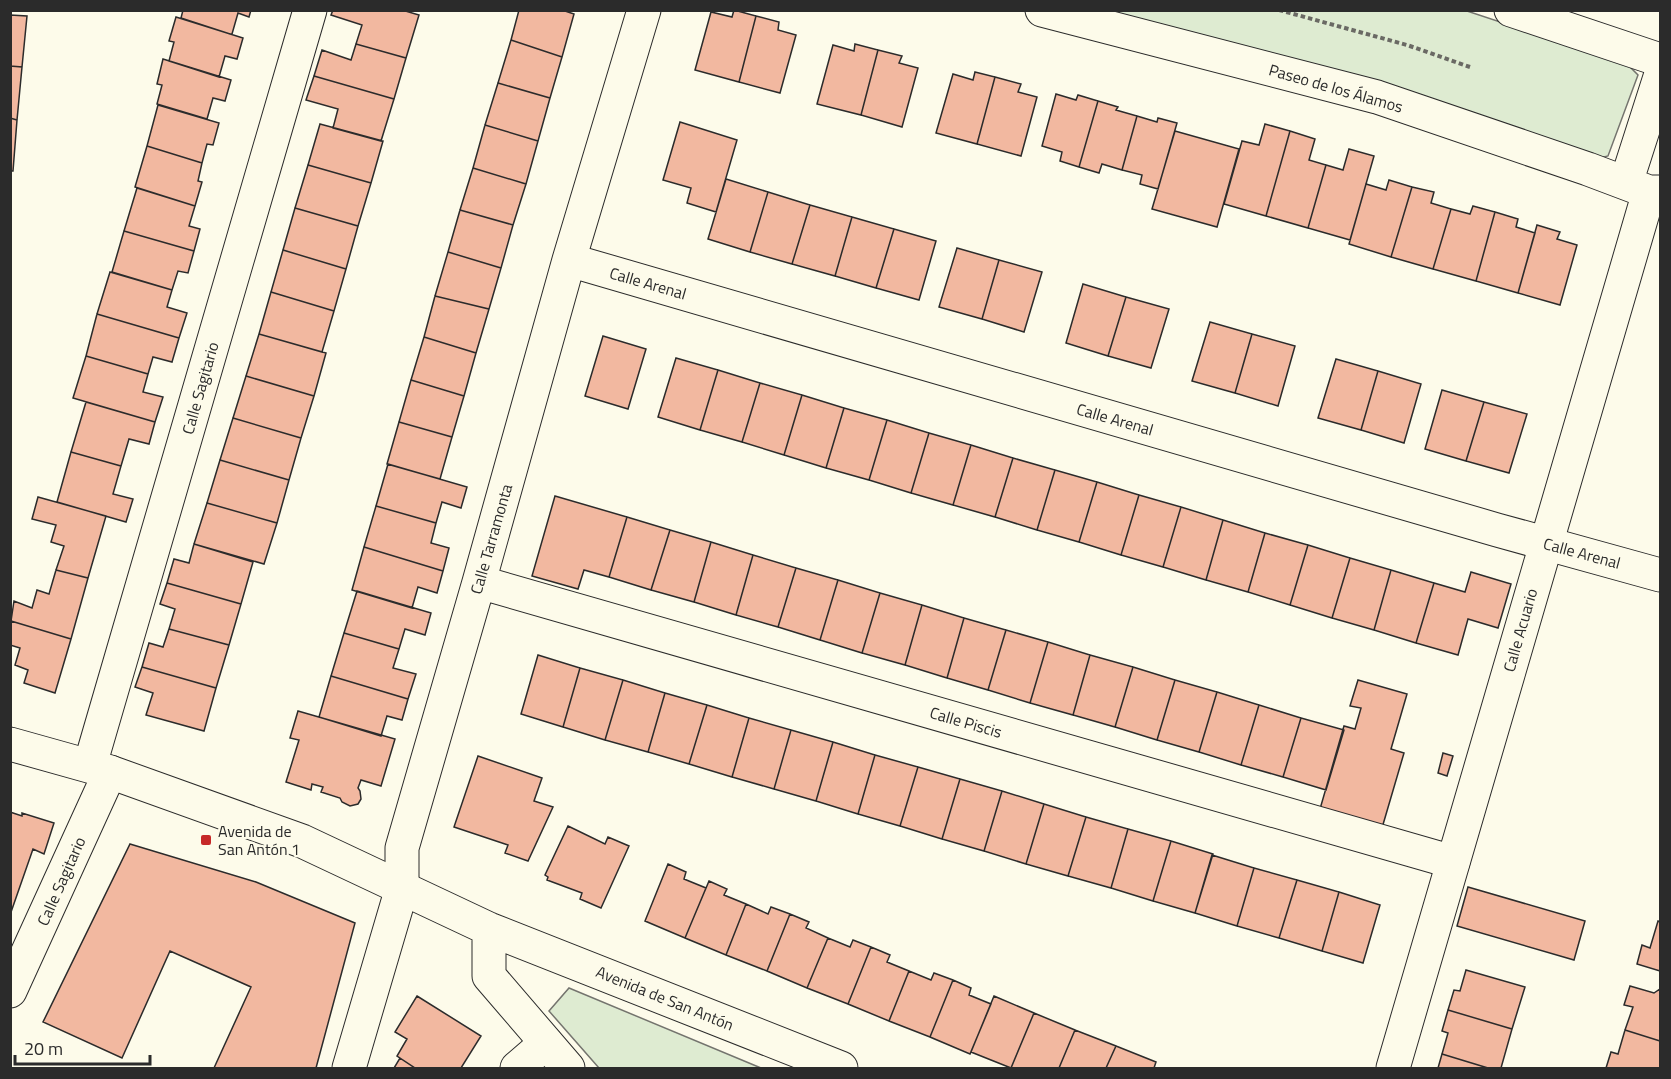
<svg xmlns="http://www.w3.org/2000/svg" width="1671" height="1079" font-family="'Titillium Web',sans-serif">
  <style>
    .green { fill: #deebd1; stroke: #74746e; stroke-width: 1.5 }
    .building { fill: #f2b8a0; stroke: #2b2b2b; stroke-width: 1.5 }
    .lines { fill: none; stroke-linecap: round; stroke-linejoin: round }
    .street-casing { stroke: #2b2b2b; stroke-width: 35 }
    .secondary-casing { stroke: #2b2b2b; stroke-width: 35 }
    .path { stroke: #6a6964; stroke-width: 4; stroke-dasharray: 4.5 3; stroke-linecap: butt }
    .street { stroke: #fdfbea; stroke-width: 33 }
    .secondary { stroke: #fdfbea; stroke-width: 33 }
    .poi-dot { fill: #c62828; stroke: #fdfbea; stroke-width: 2 }
    .labels { text-anchor: middle; stroke-width: 4.5; stroke-linejoin: round; paint-order: stroke }
    .street-label { font-size: 16px; fill: #2b2b2b; stroke: #fdfbea }
    .poi-label { font-size: 16px; fill: #2b2b2b; stroke: #fdfbea; text-anchor: start }
  </style>
  <rect width="100%" height="100%" fill="#fdfbea"/>
  <path class="green" d="M1091 11H1467L1627 64 1638 75 1608 156 1593 160Z
    M569 988 761 1068H599L549 1011Z"/>
  <path class="building" d="M183 10H251L249 17 238 13 232 34H230L181 18Z
    M333 10H402L419 15 406 58 356 44 362 25 331 15Z
    M519 10H562L574 14 562 57 511 40Z
    M734 10 756 16 739 82 695 70 711 12 732 17Z
    M10 15 27 16 22 67 10 66Z
    M756 16 779 22 778 30 796 35 780 93 739 82Z
    M176 17 243 38 237 59 225 56 219 77 169 61 174 42 169 41Z
    M511 40 562 57 550 98 498 83Z
    M356 44 406 58 394 99 314 76 322 50 351 60Z
    M855 44 878 50 861 115 817 104 833 45 854 51Z
    M878 50 902 56 899 63 918 68 902 127 861 115Z
    M163 59 231 80 225 101 213 98 207 119 157 104 162 85 157 84Z
    M10 66 22 67 17 120 10 118Z
    M975 72 995 77 977 144 936 133 953 74 973 80Z
    M314 76 394 99 381 141 333 128 338 109 306 100Z
    M995 77 1021 84 1018 92 1037 97 1021 156 977 144Z
    M498 83 550 98 538 141 485 125Z
    M1056 94 1076 100 1078 95 1098 101 1079 167 1060 161 1062 152 1042 146Z
    M1098 101 1118 107 1116 110 1137 116 1122 170 1102 164 1099 173 1079 167Z
    M158 105 219 123 213 145 207 144 202 163 147 146Z
    M1137 116 1157 122 1158 118 1177 123 1158 189 1140 184 1142 175 1122 170Z
    M10 118 17 120 13 171H10Z
    M680 122 737 140 716 212 687 203 691 188 663 180Z
    M320 124 383 141 371 183 308 165Z
    M1265 124 1290 131 1266 216 1224 204 1242 141 1259 145Z
    M485 125 538 141 526 184 473 168Z
    M1175 131 1239 149 1217 227 1152 209Z
    M1290 131 1315 139 1309 160 1326 165 1308 228 1266 216Z
    M147 146 202 163 198 181 202 182 195 206 135 187Z
    M1349 149 1374 156 1350 240 1308 228 1326 165 1343 170Z
    M308 165 371 183 358 226 295 208Z
    M473 168 526 184 513 225 460 210Z
    M726 179 768 192 750 252 708 239Z
    M1389 180 1412 187 1391 257 1349 244 1366 184 1386 190Z
    M1412 187 1434 192 1431 203 1451 209 1433 269 1391 257Z
    M137 188 195 206 189 226 200 229 194 251 124 231Z
    M768 192 810 205 792 264 750 252Z
    M810 205 852 217 835 276 792 264Z
    M1473 206 1495 212 1476 281 1433 269 1451 209 1470 214Z
    M295 208 358 226 346 269 283 250Z
    M460 210 513 225 501 268 448 252Z
    M1495 212 1518 219 1516 227 1535 233 1518 293 1476 281Z
    M852 217 894 229 876 288 835 276Z
    M1537 225 1560 232 1557 239 1577 245 1560 305 1518 293Z
    M894 229 936 241 919 300 876 288Z
    M124 231 194 251 188 273 178 271 172 290 112 272Z
    M957 248 999 260 982 319 939 307Z
    M283 250 346 269 334 311 271 292Z
    M448 252 501 268 489 309 435 296Z
    M999 260 1042 272 1024 332 982 319Z
    M110 272 172 290 167 307 187 313 179 338 97 314Z
    M1083 284 1126 297 1108 356 1066 343Z
    M271 292 334 311 322 352 259 334Z
    M435 296 489 309 476 353 424 337Z
    M1126 297 1169 309 1151 368 1108 356Z
    M97 314 179 338 172 362 153 357 148 374 86 356Z
    M1210 322 1252 334 1235 393 1192 381Z
    M259 334 326 353 314 396 246 376Z
    M1252 334 1295 346 1278 406 1235 393Z
    M603 336 646 349 628 409 585 396Z
    M424 337 476 353 464 396 411 380Z
    M86 356 148 374 143 392 163 397 155 422 73 398Z
    M676 358 718 370 700 430 658 417Z
    M1336 359 1378 371 1361 430 1318 418Z
    M718 370 760 383 742 442 700 430Z
    M1378 371 1421 384 1404 443 1361 430Z
    M246 376 314 396 301 438 233 418Z
    M411 380 464 396 452 437 399 422Z
    M760 383 802 395 784 455 742 442Z
    M1442 390 1484 402 1466 461 1425 449Z
    M802 395 844 408 826 468 784 455Z
    M86 402 155 422 149 444 129 439 121 466 71 452Z
    M1484 402 1527 414 1509 473 1466 461Z
    M844 408 887 420 869 480 826 468Z
    M233 418 301 438 289 480 220 460Z
    M887 420 929 433 911 493 869 480Z
    M399 422 452 437 440 479 387 464Z
    M929 433 971 445 953 505 911 493Z
    M971 445 1013 458 995 517 953 505Z
    M71 452 121 466 113 494 133 499 126 522 57 502Z
    M1013 458 1055 470 1037 530 995 517Z
    M220 460 289 480 277 523 207 503Z
    M388 464 467 487 461 508 442 502 436 523 376 506Z
    M1055 470 1097 482 1079 542 1037 530Z
    M1097 482 1139 495 1121 555 1079 542Z
    M1139 495 1181 507 1163 567 1121 555Z
    M555 496 627 517 609 577 584 570 578 589 532 576Z
    M38 497 106 516 88 578 56 570 64 546 51 542 56 525 32 519Z
    M207 503 277 523 264 564 194 544Z
    M376 506 436 523 431 543 449 548 443 571 364 547Z
    M1181 507 1223 520 1206 580 1163 567Z
    M627 517 670 530 651 590 609 577Z
    M1223 520 1265 533 1248 592 1206 580Z
    M670 530 711 542 694 602 651 590Z
    M1265 533 1308 545 1290 605 1248 592Z
    M711 542 753 555 736 615 694 602Z
    M194 544 253 562 241 604 167 583 174 559 189 563Z
    M1308 545 1350 558 1332 618 1290 605Z
    M364 547 443 571 437 593 418 587 412 608 352 590Z
    M753 555 796 568 778 627 736 615Z
    M1350 558 1391 570 1374 630 1332 618Z
    M796 568 838 580 820 640 778 627Z
    M56 570 88 578 71 639 11 621 14 601 32 608 37 590 49 594Z
    M1391 570 1434 583 1416 643 1374 630Z
    M1471 572 1511 584 1498 628 1468 619 1458 655 1416 643 1434 583 1465 592Z
    M838 580 880 593 862 653 820 640Z
    M167 583 241 604 229 645 169 629 175 609 160 604Z
    M357 591 431 613 425 635 405 629 399 649 344 633Z
    M880 593 922 605 905 665 862 653Z
    M922 605 964 618 947 678 905 665Z
    M964 618 1006 630 988 690 947 678Z
    M11 621 71 639 55 693 24 683 28 670 15 665 20 648 10 645Z
    M169 629 229 645 216 688 142 667 149 643 163 647Z
    M1006 630 1048 642 1030 703 988 690Z
    M344 633 399 649 393 668 416 674 408 699 331 676Z
    M1048 642 1090 655 1073 715 1030 703Z
    M538 655 580 668 563 727 521 714Z
    M1090 655 1133 667 1115 727 1073 715Z
    M142 667 216 688 204 731 146 715 153 693 135 687Z
    M1133 667 1175 680 1157 740 1115 727Z
    M580 668 623 680 605 740 563 727Z
    M331 676 408 699 402 720 387 716 381 736 319 717Z
    M623 680 665 693 648 752 605 740Z
    M1175 680 1217 692 1199 752 1157 740Z
    M1358 680 1407 694 1391 749 1404 753 1382 828 1320 809 1344 726 1355 729 1361 708 1350 706Z
    M1217 692 1259 705 1241 765 1199 752Z
    M665 693 707 705 689 764 648 752Z
    M707 705 749 718 732 777 689 764Z
    M1259 705 1301 718 1283 777 1241 765Z
    M298 711 395 739 381 786 361 780 358 788 360 791 361 799 358 804 350 806 342 802 340 798 321 792 323 787 312 784 311 790 286 782 299 740 290 738Z
    M749 718 791 730 774 789 732 777Z
    M1301 718 1344 730 1326 790 1283 777Z
    M791 730 833 742 816 801 774 789Z
    M833 742 875 755 858 814 816 801Z
    M1443 753 1453 756 1447 776 1438 773Z
    M875 755 918 767 900 826 858 814Z
    M478 756 542 778 534 801 553 807 528 861 505 853 508 845 454 827Z
    M918 767 960 779 942 839 900 826Z
    M960 779 1002 791 984 851 942 839Z
    M1002 791 1044 804 1026 864 984 851Z
    M1044 804 1086 817 1068 876 1026 864Z
    M10 812 22 816V813L54 823 44 854 33 849 10 915Z
    M1086 817 1128 829 1111 888 1068 876Z
    M568 826 605 844 608 837 629 846 601 908 580 899 582 893 547 880 548 877 545 875Z
    M1128 829 1171 841 1153 901 1111 888Z
    M1171 841 1213 854 1195 913 1153 901Z
    M130 844 256 882 355 923 316 1068H214L251 987 170 951 122 1058 43 1022Z
    M1212 855 1254 868 1237 926 1195 913Z
    M668 864 686 872 684 879 706 888 685 938 645 921Z
    M1254 868 1297 880 1279 938 1237 926Z
    M1297 880 1339 892 1322 951 1279 938Z
    M709 881 727 889 724 895 746 904 726 955 685 938Z
    M1468 887 1585 921 1574 960 1457 926Z
    M1339 892 1380 905 1363 963 1322 951Z
    M746 904 768 914 771 907 790 914 767 971 726 955Z
    M790 914 809 922 806 928 828 938 807 988 767 971Z
    M1658 921 1660 922V971L1637 964 1642 945 1650 948Z
    M828 938 850 947 853 940 871 947 848 1004 807 988Z
    M871 947 890 955 887 962 909 971 889 1021 848 1004Z
    M1466 970 1525 987 1512 1029 1448 1010 1454 990 1460 991Z
    M909 971 931 980 934 973 953 980 930 1037 889 1021Z
    M953 980 971 988 969 995 991 1004 970 1054 930 1037Z
    M1630 986 1654 993 1660 989V1041L1625 1030 1633 1007 1624 1005Z
    M417 996 481 1036 461 1068H415L397 1056 407 1039 395 1032Z
    M994 996 1034 1013 1011 1068 971 1052Z
    M1448 1010 1512 1029 1501 1068H1488L1442 1054 1448 1033 1442 1031Z
    M1034 1013 1075 1030 1059 1068H1011Z
    M1075 1030 1116 1046 1106 1068H1059Z
    M1625 1030 1660 1041V1068H1606L1611 1052 1618 1054Z
    M1116 1046 1156 1062 1154 1068H1106Z
    M1442 1054 1488 1068H1438Z
    M400 1058 415 1068H394Z"/>
  <g class="lines">
    <g class="street-casing">
      <path id="street" d="M569 260 1497 530 1660 575
        M479 582 1453 862
        M90 765 310 10
        M10 991 110 772
        M349 1068 402 888V848L479 582 569 260 644 10
        M517 1068 546 1043"/>
    </g>
    <g class="secondary-casing">
      <path id="secondary" d="M1042 10 1377 97 1588 169 1649 192H1660
        M1511 10 1660 60
        M1626 183 1660 77
        M10 744 110 772 302 841 489 929 841 1068
        M489 929V976L568 1068
        M1393 1068 1649 192"/>
    </g>
    <path class="path" d="M1279 10 1407 45 1470 67"/>
    <use href="#street" class="street"/>
    <use href="#secondary" class="secondary"/>
  </g>
  <rect class="poi-dot" x="200" y="834" width="12" height="12" rx="3"/>
  <g class="labels">
    <g class="street-label">
      <text transform="translate(1336 88) rotate(16)" y="6">Paseo de los Álamos</text>
      <text transform="translate(648 283) rotate(16)" y="6">Calle Arenal</text>
      <text transform="translate(200 388) rotate(-74)" y="6">Calle Sagitario</text>
      <text transform="translate(1115 419) rotate(16)" y="6">Calle Arenal</text>
      <text transform="translate(491 539) rotate(-74)" y="6">Calle Tarramonta</text>
      <text transform="translate(1582 553) rotate(15)" y="6">Calle Arenal</text>
      <text transform="translate(1520 630) rotate(-74)" y="6">Calle Acuario</text>
      <text transform="translate(966 722) rotate(16)" y="6">Calle Piscis</text>
      <text transform="translate(61 881) rotate(-66)" y="6">Calle Sagitario</text>
      <text transform="translate(665 998) rotate(22)" y="6">Avenida de San Antón</text>
    </g>
    <g class="poi-label">
      <text x="218" y="837">Avenida de<tspan x="218" dy="18">San Antón 1</tspan></text>
    </g>
  </g>
  <rect width="1671" height="1079" fill="none" stroke="#2b2b2b" stroke-width="24"/>
  <path d="M15 1055v9h135v-9" fill="none" stroke="#2b2b2b" stroke-width="3"/>
  <text x="24" y="1055" font-size="18" fill="#2b2b2b" stroke="#fdfbea" stroke-width="4.5" paint-order="stroke">20 m</text>
</svg>
